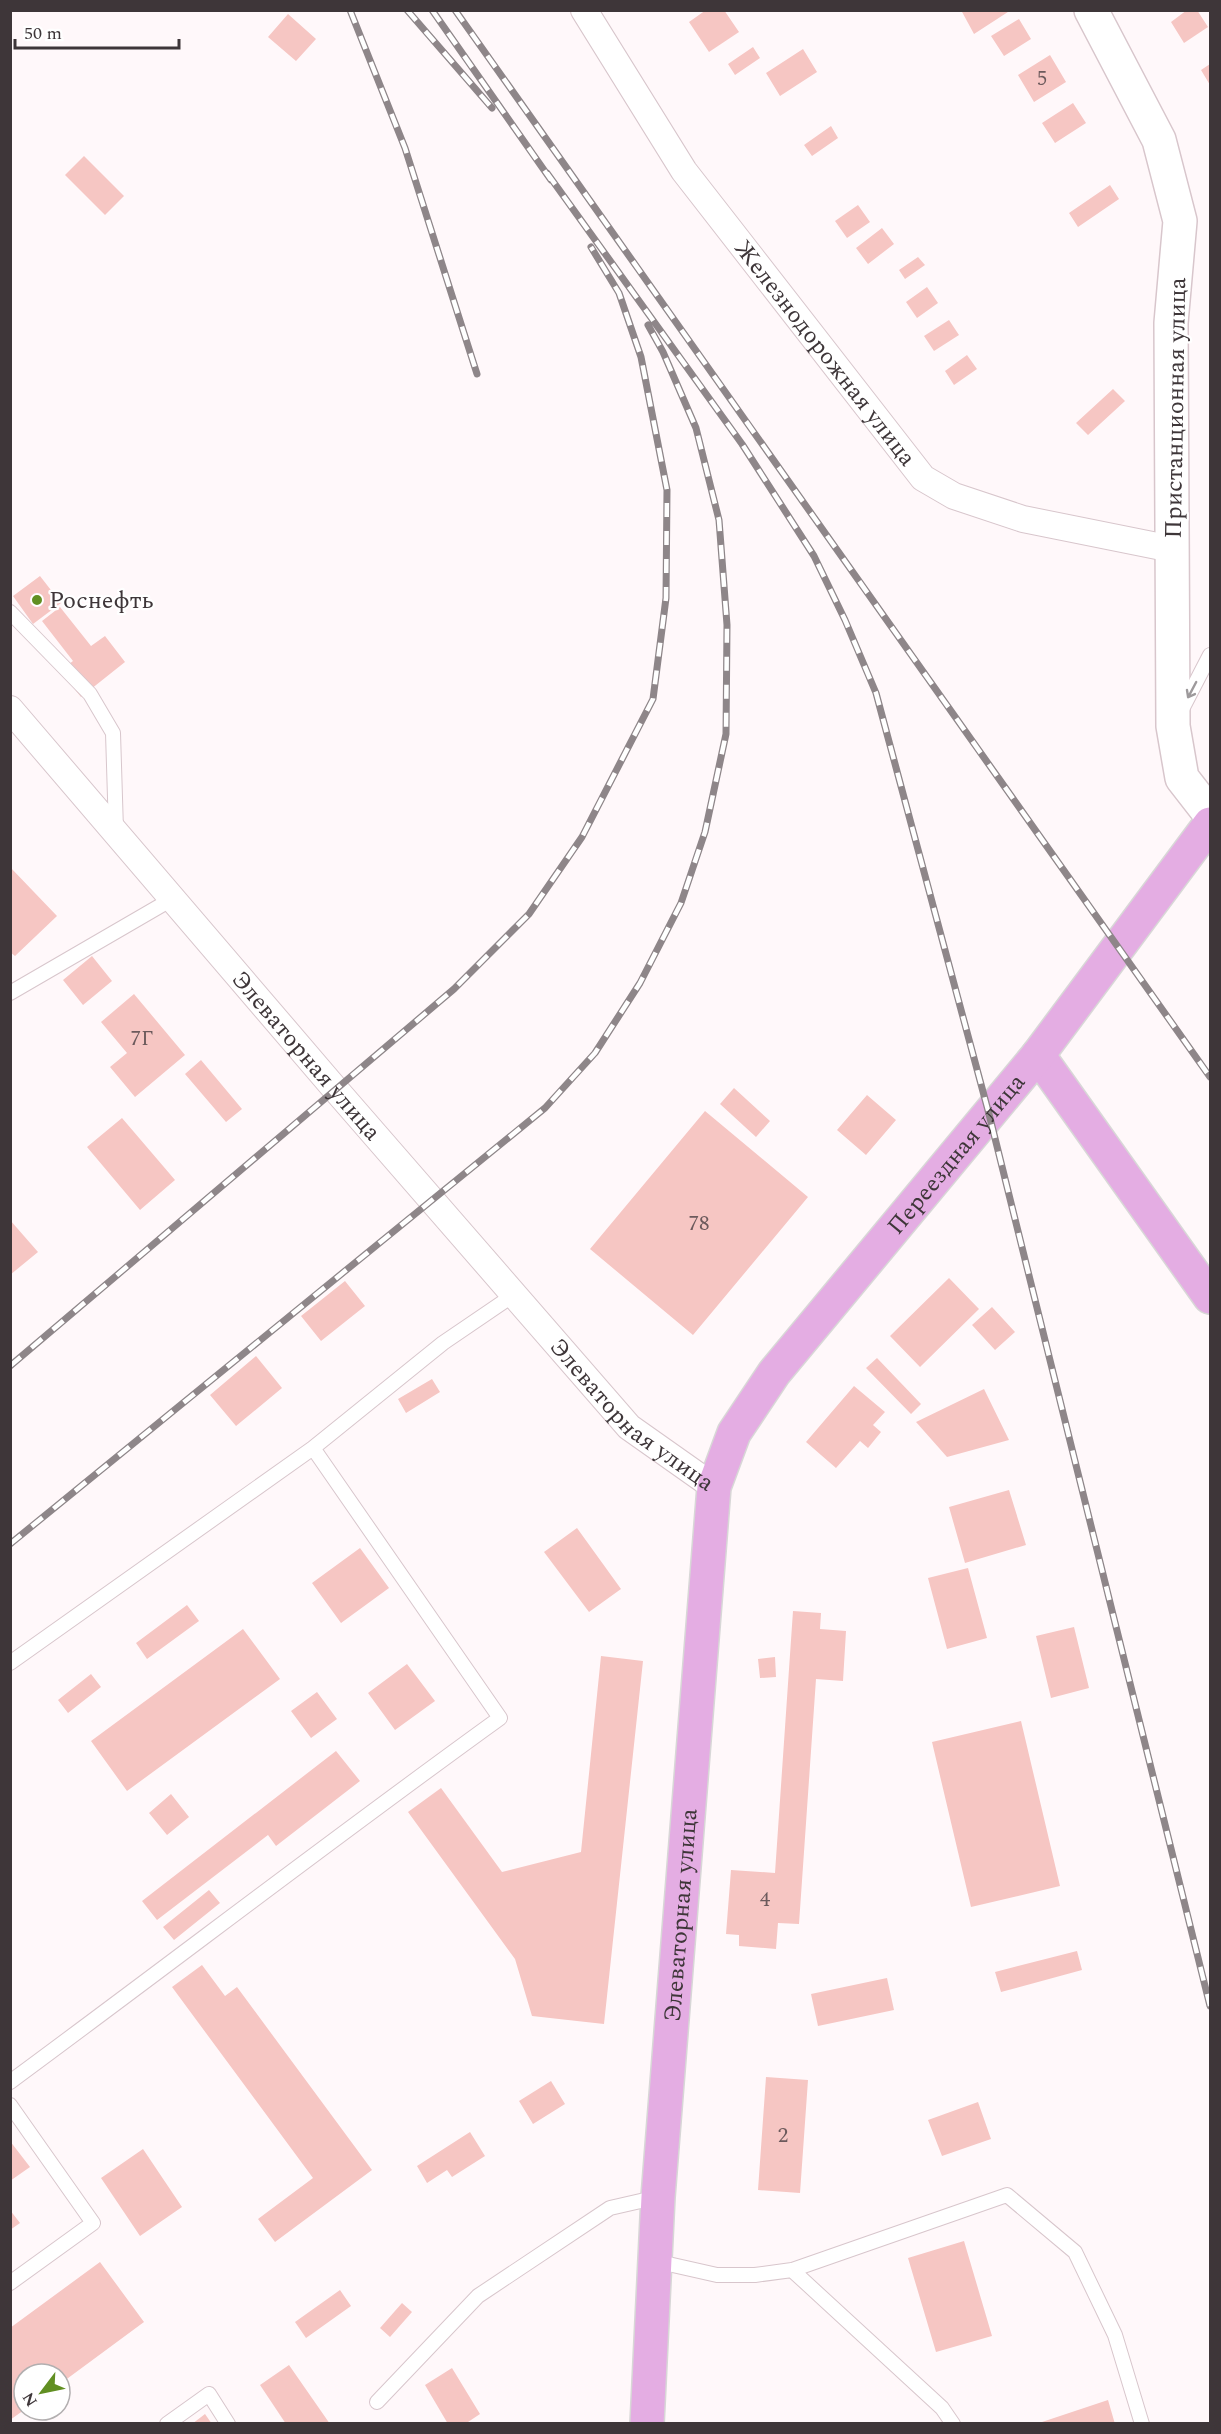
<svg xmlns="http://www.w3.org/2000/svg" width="1221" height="2434" font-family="Spectral,serif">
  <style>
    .building { fill: #f6c6c3 }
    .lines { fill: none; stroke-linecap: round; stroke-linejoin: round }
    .service-casing { stroke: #d8c6cc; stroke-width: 16 }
    .minor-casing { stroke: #d8c6cc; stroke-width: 28 }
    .tertiary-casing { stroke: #d8c6cc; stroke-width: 36 }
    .primary-casing { stroke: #d8d7d7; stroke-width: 36 }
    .service { stroke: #fff; stroke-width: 14 }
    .minor { stroke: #fff; stroke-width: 26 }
    .tertiary { stroke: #fff; stroke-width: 33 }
    .primary { stroke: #e4ade3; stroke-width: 33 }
    .rail-casing { stroke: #8e8689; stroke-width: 7 }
    .rail { stroke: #fff; stroke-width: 4.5; stroke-dasharray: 14; stroke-linecap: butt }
    .oneway { stroke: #9e9a9c }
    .poi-dot { fill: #618f22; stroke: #fff; stroke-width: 2 }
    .labels { text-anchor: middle; stroke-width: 4.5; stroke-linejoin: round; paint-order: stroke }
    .number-label { font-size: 21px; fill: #6c5a5c }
    .street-label { font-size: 24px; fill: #3e3639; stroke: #fff }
    .poi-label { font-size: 24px; fill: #3e3639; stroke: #fff; text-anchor: start }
  </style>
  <rect width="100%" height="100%" fill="#fff8fa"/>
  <path class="building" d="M706 10H724L739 32 709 52 689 22Z
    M961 10H1011L974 34Z
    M1187 10H1197L1208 27 1184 43 1171 22Z
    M288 14 316 39 296 61 268 37Z
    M1019 19 1031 39 1004 56 991 36Z
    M753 47 760 58 735 75 728 64Z
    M803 49 817 72 780 96 766 73Z
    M1050 55 1066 82 1034 102 1018 75Z
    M1210 64V85L1201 70Z
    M1073 103 1086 123 1055 143 1042 123Z
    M831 126 838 138 812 156 804 145Z
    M84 156 124 196 105 215 65 175Z
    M1110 185 1119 199 1078 227 1069 213Z
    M858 205 870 222 847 238 835 221Z
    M882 228 894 244 868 264 856 248Z
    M918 257 925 265 905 279 899 270Z
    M927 287 938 303 917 318 906 302Z
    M949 320 959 335 934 351 924 336Z
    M967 355 977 369 954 385 945 371Z
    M1113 389 1125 401 1088 435 1076 423Z
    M40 576 61 603 33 624 13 596Z
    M60 607 91 646 105 636 125 662 81 697 60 671 73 661 42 621Z
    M10 867 57 916 15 956 10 952Z
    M92 956 112 981 83 1005 63 980Z
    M134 994 185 1055 135 1097 110 1067 127 1053 101 1022Z
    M201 1060 242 1109 226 1122 185 1074Z
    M734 1088 770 1121 756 1137 720 1104Z
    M867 1095 896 1120 866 1155 837 1130Z
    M705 1111 808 1197 693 1335 590 1249Z
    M122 1118 175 1180 140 1210 87 1147Z
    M10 1220 38 1252 10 1275Z
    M949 1278 979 1309 920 1367 890 1336Z
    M345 1281 365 1306 321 1341 301 1316Z
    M992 1307 1015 1332 995 1350 972 1325Z
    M256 1356 282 1388 236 1426 210 1395Z
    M877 1358 921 1404 911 1414 866 1368Z
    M432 1379 440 1392 406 1413 398 1399Z
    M854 1386 885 1412 873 1425 881 1432 868 1448 860 1441 836 1468 806 1442Z
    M984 1389 1009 1440 947 1457 916 1422Z
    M1009 1490 1026 1545 965 1563 949 1507Z
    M577 1528 621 1589 589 1612 544 1552Z
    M360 1548 389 1588 341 1623 312 1583Z
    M968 1568 987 1638 947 1649 928 1578Z
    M187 1605 199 1621 147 1659 136 1643Z
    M793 1611 821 1613 820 1629 846 1631 843 1681 816 1679 799 1924 778 1923 776 1949 739 1946V1935L726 1934 731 1870 775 1873Z
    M1074 1627 1089 1688 1051 1698 1036 1636Z
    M243 1629 280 1679 127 1791 91 1741Z
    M601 1656 643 1661 604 2024 532 2016 515 1959 408 1812 441 1788 502 1872 581 1852Z
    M775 1657 776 1677 760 1678 758 1659Z
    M407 1664 435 1701 395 1730 368 1693Z
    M91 1674 101 1687 68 1713 58 1700Z
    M317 1692 337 1719 311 1738 291 1711Z
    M1021 1721 1060 1886 971 1907 932 1742Z
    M336 1751 360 1781 276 1846 268 1835 157 1920 142 1901Z
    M171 1794 189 1817 167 1835 149 1813Z
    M209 1890 220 1903 174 1940 163 1927Z
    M1077 1951 1082 1970 1001 1992 995 1972Z
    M202 1965 225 1996 237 1987 372 2170 275 2242 258 2219 313 2178 172 1987Z
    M887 1978 894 2010 818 2026 811 1994Z
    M766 2077 808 2080 800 2193 758 2190Z
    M551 2081 565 2104 533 2124 519 2101Z
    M978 2102 991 2139 942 2156 928 2120Z
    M470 2132 485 2156 452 2177 447 2170 427 2183 417 2166Z
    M10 2141 30 2167 10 2181Z
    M143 2149 182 2207 140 2236 101 2178Z
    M10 2210 20 2223 10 2230Z
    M964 2241 992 2336 936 2352 908 2258Z
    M100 2262 144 2322 60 2384V2374H24V2410L10 2420V2328Z
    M340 2290 351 2306 306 2338 295 2322Z
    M402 2303 412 2312 390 2337 380 2328Z
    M289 2365 330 2424H286L260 2385Z
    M452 2368 480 2414 465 2424H448L425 2385Z
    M1108 2400 1115 2424H1039V2423Z
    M205 2414 212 2424H192Z"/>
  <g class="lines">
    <g class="service-casing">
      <path id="service" d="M10 612 90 694 113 733 116 830
        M1181 711 1210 655
        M10 993 172 899
        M10 1663 313 1448 443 1343 515 1294
        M10 2082C174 1961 335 1837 500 1718L313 1448
        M10 2105 93 2223 10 2283
        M655 2261 717 2275H755L792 2270 1007 2195 1075 2252 1115 2335 1142 2424
        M792 2270 942 2408 953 2424
        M377 2402 478 2296 610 2208 658 2197
        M167 2424 209 2394 228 2424"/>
    </g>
    <g class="minor-casing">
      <g id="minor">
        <path id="s1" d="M584 10 684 171 923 478 954 496 1023 519 1172 549"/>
        <path id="s2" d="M10 709 336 1090 629 1427 714 1487"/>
      </g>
    </g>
    <g class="tertiary-casing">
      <path id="tertiary" d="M1091 10 1159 140 1180 221 1171 323 1173 726 1182 778 1210 814"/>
    </g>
    <g class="primary-casing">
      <g id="primary">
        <path d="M1038 1055 1210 1297"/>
        <path id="s3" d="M647 2424 658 2197 714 1487 734 1433 774 1373 1038 1055 1210 824"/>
      </g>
    </g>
    <use href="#service" class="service"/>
    <use href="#minor" class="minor"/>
    <use href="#tertiary" class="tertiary"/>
    <use href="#primary" class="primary"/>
    <g class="rail-casing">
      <path id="rail" d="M350 10 405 148 477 374
        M407 10 492 108
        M432 10 551 180
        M455 10 1210 1077
        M547 173 742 444 814 556 845 620 876 693 989 1114 1210 2006
        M10 1366 454 989 529 914 582 837 653 699 666 598 667 490 641 357 619 293 591 247
        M10 1544 545 1108 595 1053 640 983 681 903 705 832 726 734 727 625 719 520 696 428 663 352 648 325"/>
    </g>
    <use href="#rail" class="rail"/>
  </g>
  <defs><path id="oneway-shaft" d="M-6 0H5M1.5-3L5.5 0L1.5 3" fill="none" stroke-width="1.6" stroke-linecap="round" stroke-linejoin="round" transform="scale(1.5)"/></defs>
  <use class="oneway" href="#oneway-shaft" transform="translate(1192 690) rotate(118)"/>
  <circle class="poi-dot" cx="37" cy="600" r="6"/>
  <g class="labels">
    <g class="number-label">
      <text x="1042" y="85">5</text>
      <text x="142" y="1045">7Г</text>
      <text x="699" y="1230">78</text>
      <text x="765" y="1906">4</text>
      <text x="783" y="2142">2</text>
    </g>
    <g class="street-label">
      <text dy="8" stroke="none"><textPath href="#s1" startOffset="420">Железнодорожная улица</textPath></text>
      <text transform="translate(1175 408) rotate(-89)" y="8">Пристанционная улица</text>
      <text dy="8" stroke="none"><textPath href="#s2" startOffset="456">Элеваторная улица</textPath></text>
      <text dy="8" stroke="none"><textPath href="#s3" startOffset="1354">Переездная улица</textPath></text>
      <text dy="8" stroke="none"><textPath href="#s2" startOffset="942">Элеваторная улица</textPath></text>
      <text dy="8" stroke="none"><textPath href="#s3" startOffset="510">Элеваторная улица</textPath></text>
    </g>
    <g class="poi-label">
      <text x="49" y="608">Роснефть</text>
    </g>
  </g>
  <rect width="1221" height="2434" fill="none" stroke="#3e3639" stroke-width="24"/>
  <g transform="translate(42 2392) rotate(238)"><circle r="28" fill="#ffffff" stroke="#b2afb0" stroke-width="1.5"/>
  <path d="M0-4.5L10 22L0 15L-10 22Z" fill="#618f22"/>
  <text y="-9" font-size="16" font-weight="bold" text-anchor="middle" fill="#3e3639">N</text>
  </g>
  <path d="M15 39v9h164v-9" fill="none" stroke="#3e3639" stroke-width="3"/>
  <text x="24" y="39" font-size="18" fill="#3e3639" stroke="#ffffff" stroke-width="4.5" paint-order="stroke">50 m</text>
</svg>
